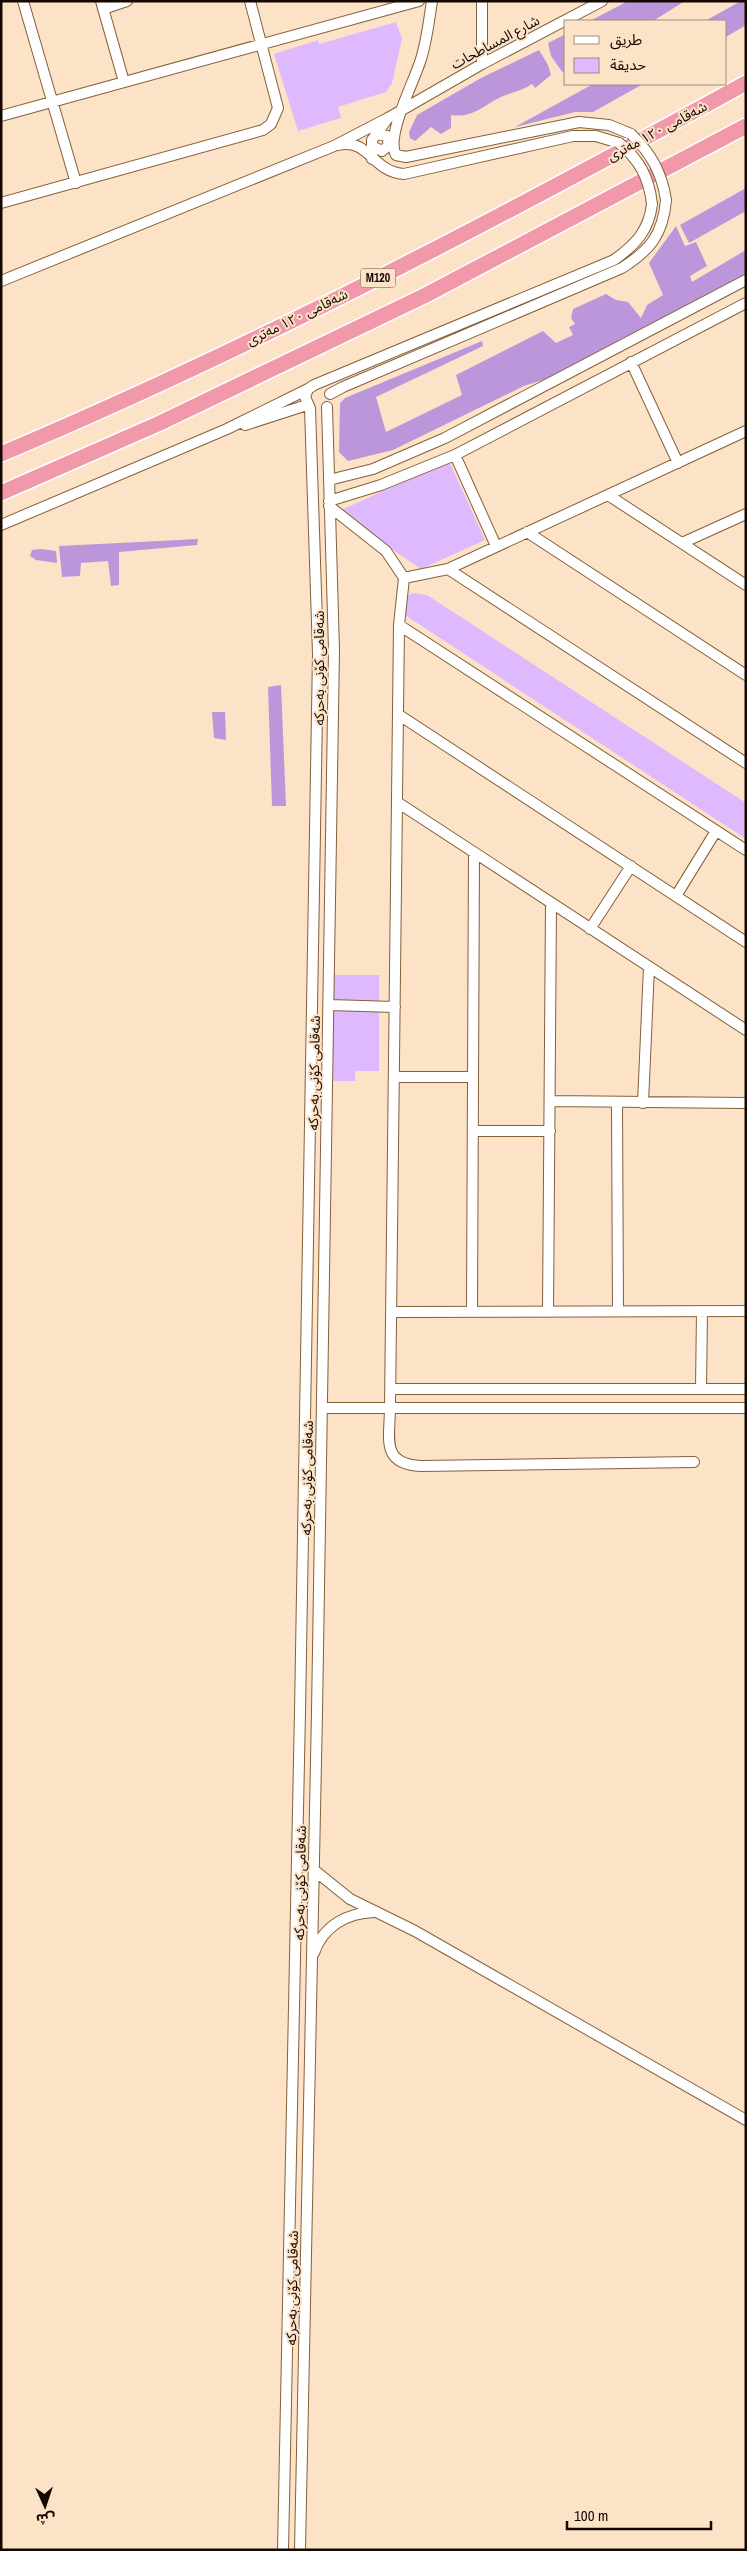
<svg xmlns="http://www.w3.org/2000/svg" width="747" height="2551" font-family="'Archivo Narrow','Noto Sans Arabic',sans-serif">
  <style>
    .green { fill: #deb9fe }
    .forest { fill: #bb96db }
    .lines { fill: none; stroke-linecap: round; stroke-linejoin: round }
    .minor-casing { stroke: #846037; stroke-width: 12 }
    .highway-casing { stroke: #fff; stroke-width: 18 }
    .minor { stroke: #fff; stroke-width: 10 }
    .highway { stroke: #f199a8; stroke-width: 15 }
    .minor-bridge-casing { stroke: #846037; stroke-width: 12; stroke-linecap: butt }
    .minor-bridge { stroke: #fff; stroke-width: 10 }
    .labels { text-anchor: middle; stroke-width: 4; stroke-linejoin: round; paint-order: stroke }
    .shield { fill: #fce3c8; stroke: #5a4a3c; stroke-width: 1 }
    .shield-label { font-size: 12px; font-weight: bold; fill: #150800 }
    .street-label { font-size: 14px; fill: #150800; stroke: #fce3c8 }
  </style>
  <rect width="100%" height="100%" fill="#fce3c8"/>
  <path class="green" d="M396 22 402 39 392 83 386 92 338 107 341 118 298 131 274 54 318 40 319 44Z
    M449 461 485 540 421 569 337 512Z
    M412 593 427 595 746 803V839L405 615 406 597Z
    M333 975H379V1071H355V1081H333Z"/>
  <path class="forest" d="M628 1H685L653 21H590Z
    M741 1H746V25L726 37V21H705Z
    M566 34V67L563 73 551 56 548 43Z
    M539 50 548 65 551 75 535 88 532 84C523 90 517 91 506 95 486 102 475 119 451 115V128L441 134 431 127 415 141 410 138 409 132 417 115 481 78Z
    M593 84H643L593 112H575L515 127Z
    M746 188V211L689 243 680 225Z
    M676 226 685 246 696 242 707 266 690 276 692 282 746 250V274L549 378 524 386 393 450 348 461 339 452 340 403 345 398 482 341 483 346 376 397 386 432 462 395 456 375 543 331 556 343 573 335 569 327 575 324 571 318 573 309 606 294 616 300 628 302 641 318 647 305 663 295 649 263Z
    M198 539 197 545 119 552V585L111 586 108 561 81 563 80 576 62 577 59 546Z
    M41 549 56 551 57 563 36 560 30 556 32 550Z
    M281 685 286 806H272L268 687Z
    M212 712H225L226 740 214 738Z"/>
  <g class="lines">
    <g class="minor-casing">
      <path id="minor" d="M23 1 76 183
        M101 1 124 82
        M432 1C429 20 427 40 421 59 415 80 385 136 396 155L406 157 579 122 609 125 631 134
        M103 9 127 1
        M482 64V1
        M1 116 419 1
        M338 145C370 138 372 172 404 174L573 136H596L619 143
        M374 147 382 151 389 145 387 136 378 134
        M372 159V140L388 118
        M1 203 263 130 271 124 278 108 250 1
        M1 281 334 146 388 118 482 64 602 1
        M631 362 678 463
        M330 394 343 387 622 268C650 250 663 235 666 200
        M245 425 307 405
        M455 455 496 546
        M329 480 373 469 445 438 746 280
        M608 495 746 585
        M329 501 381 485 455 455 746 303
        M329 506 386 551 404 578 399 625 390 1407C390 1438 380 1464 421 1466L694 1462
        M1 525 227 429 308 389
        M527 532 746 675
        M682 543 746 514
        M448 569 746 763
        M404 578 448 569 746 431
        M399 625 746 850
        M399 715 746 942
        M397 802 746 1030
        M676 896 716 831
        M590 929 631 866
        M329 1005 395 1007
        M394 1077H473
        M550 1101 746 1103
        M617 1103 618 1311
        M643 1103 649 967
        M473 1131H550
        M391 1312 746 1311
        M472 1312 474 853
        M548 1312 551 904
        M391 1389H746
        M701 1389 702 1311
        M322 1408H746
        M314 1870 350 1899 415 1931 746 2120
        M314 1953C323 1926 347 1913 374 1912
        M283 2550 300 1711 318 654 310 408 305 397 308 389 314 385 614 260C635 245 649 231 652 204
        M300 2550 317 1712 334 650 327 407"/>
    </g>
    <g class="highway-casing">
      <path id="highway" d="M1 454C257 346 503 216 746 83
        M1 493 160 423 426 295 746 126"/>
    </g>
    <use href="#minor" class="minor"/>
    <use href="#highway" class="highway"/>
    <g class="minor-bridge-casing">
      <path id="minor-bridge" d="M631 134C651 153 662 173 666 200
        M619 143C640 160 649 178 652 204"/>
    </g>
    <use href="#minor-bridge" class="minor-bridge"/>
  </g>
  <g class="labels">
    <rect class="shield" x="360.5" y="268.5" width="35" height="19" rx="4"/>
    <g class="shield-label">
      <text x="378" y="282">M120</text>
    </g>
    <g class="street-label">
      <text transform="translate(495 42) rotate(-28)" y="5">شارع المساطحات</text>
      <text transform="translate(657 131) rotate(-28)" y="5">شەقامی ١٢٠ مەتری</text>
      <text transform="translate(297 317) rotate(-26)" y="5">شەقامی ١٢٠ مەتری</text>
      <text transform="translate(319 668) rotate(-90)" y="5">شەقامی کۆنی بەحرکە</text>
      <text transform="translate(314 1073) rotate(-89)" y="5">شەقامی کۆنی بەحرکە</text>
      <text transform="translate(307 1478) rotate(-89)" y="5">شەقامی کۆنی بەحرکە</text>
      <text transform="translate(300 1883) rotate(-89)" y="5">شەقامی کۆنی بەحرکە</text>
      <text transform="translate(292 2288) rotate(-89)" y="5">شەقامی کۆنی بەحرکە</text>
    </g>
  </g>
  <rect width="747" height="2551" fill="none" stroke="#150800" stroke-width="5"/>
  <rect x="564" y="20" width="162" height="65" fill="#fce3c8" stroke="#a08b78"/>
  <rect x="574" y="36" width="25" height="8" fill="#ffffff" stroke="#a08b78"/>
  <text x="610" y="45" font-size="15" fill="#150800">طريق</text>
  <rect x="574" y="58" width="25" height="15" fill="#deb9fe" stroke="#a08b78"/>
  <text x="610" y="70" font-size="15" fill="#150800">حديقة</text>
  <g transform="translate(45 2506) rotate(177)" stroke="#fce3c8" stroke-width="4" paint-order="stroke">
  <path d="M0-4L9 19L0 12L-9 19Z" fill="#150800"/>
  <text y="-8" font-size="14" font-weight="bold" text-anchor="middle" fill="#150800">ش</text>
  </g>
  <path d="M567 2521v8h144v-8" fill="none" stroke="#150800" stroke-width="2.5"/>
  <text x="574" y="2521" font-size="15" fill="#150800" stroke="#fce3c8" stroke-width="4" paint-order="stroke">100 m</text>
</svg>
